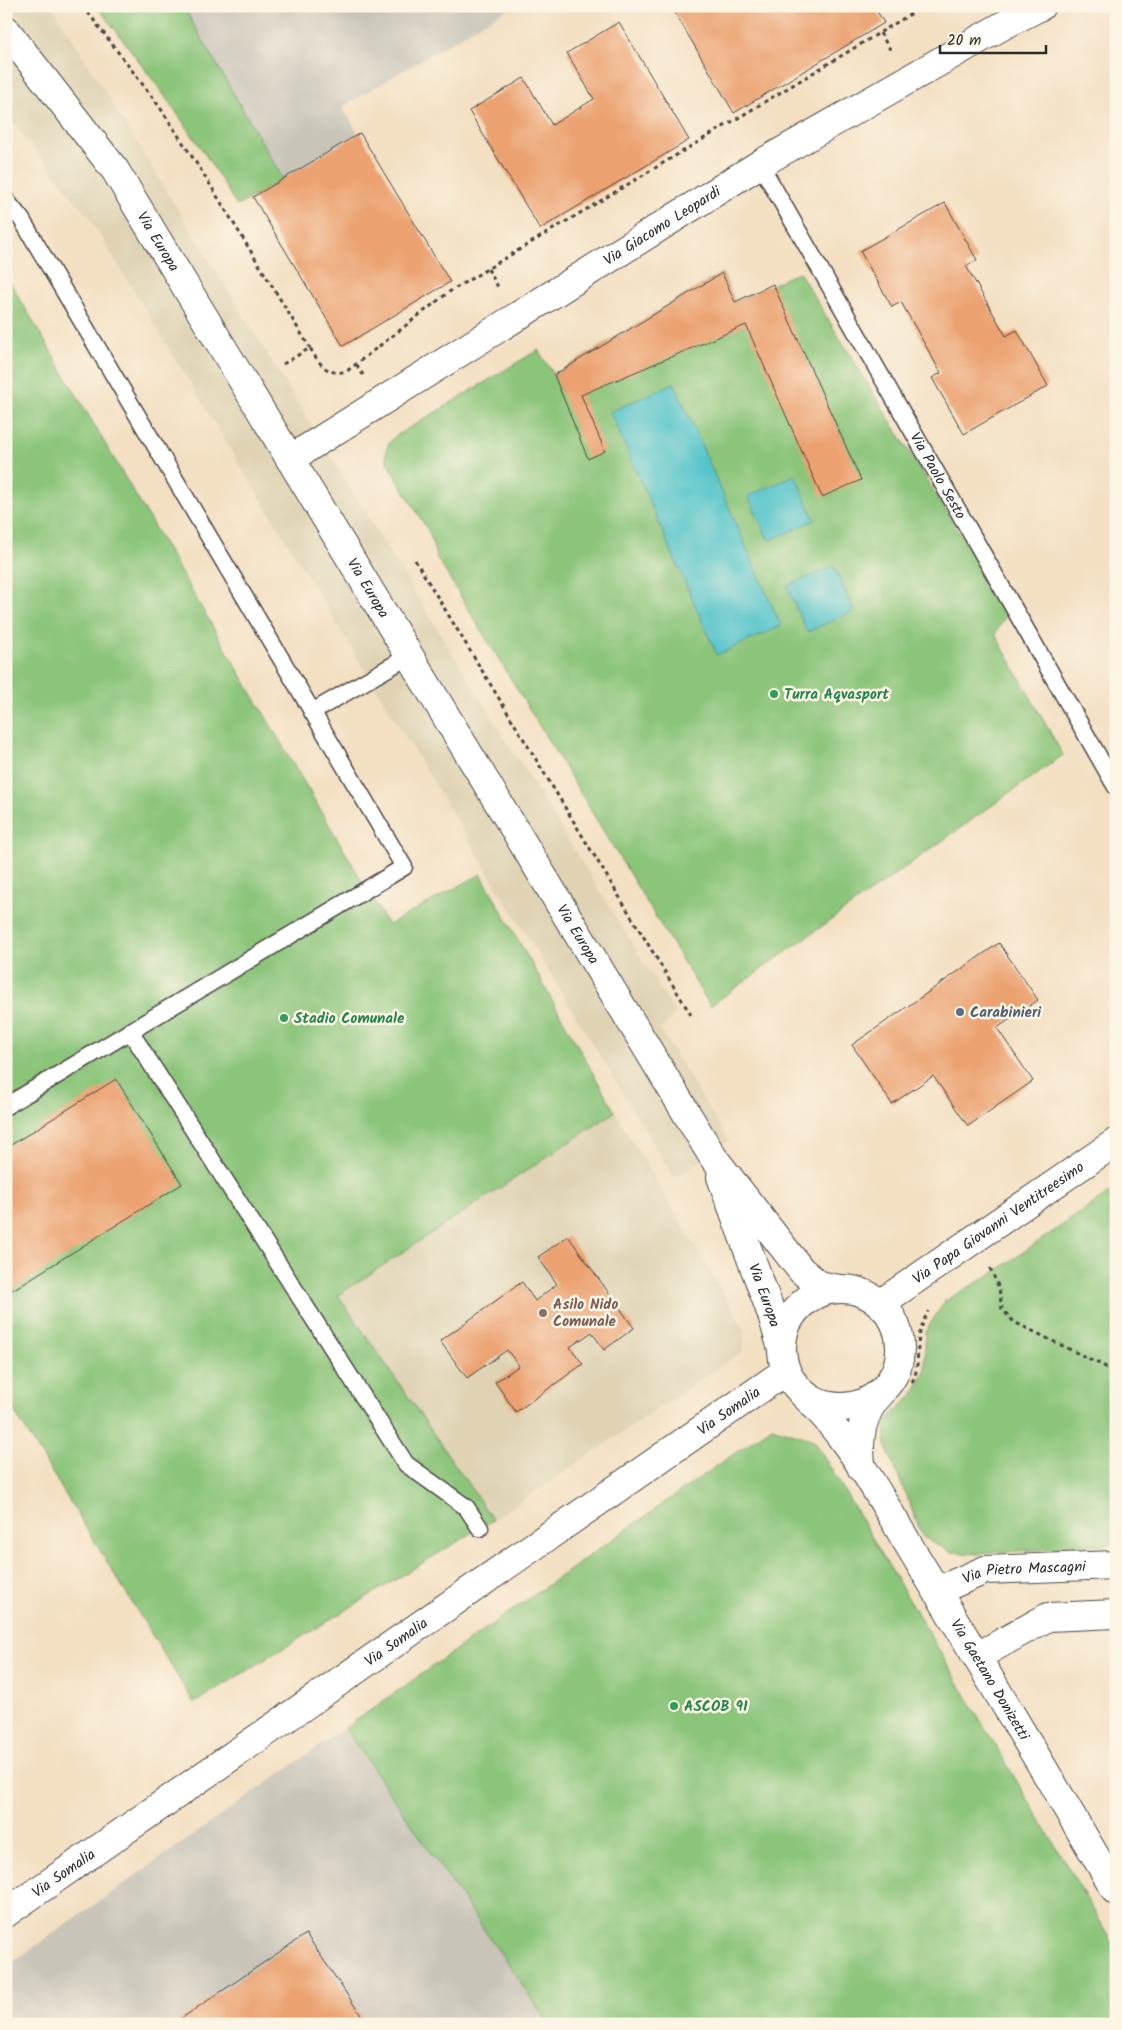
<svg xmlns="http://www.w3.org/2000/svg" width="1122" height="2030" font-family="Kalam,sans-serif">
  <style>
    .built { fill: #dfd3b4 }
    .industrial { fill: #c8c4b8 }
    .green { fill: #8bc57a; stroke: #5b7852 }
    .water { fill: #57c5cb; stroke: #41787b }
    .building { fill: #eba170 }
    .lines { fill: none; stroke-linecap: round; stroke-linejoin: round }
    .lane-casing { stroke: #494642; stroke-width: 19 }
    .street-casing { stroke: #494642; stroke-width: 30 }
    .path { stroke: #494642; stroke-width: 3; stroke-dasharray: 4 4; stroke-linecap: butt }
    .lane { stroke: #fff; stroke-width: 16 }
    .street { stroke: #fff; stroke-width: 28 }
    .leisure-dot { fill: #2e9e5b; stroke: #fcf5e5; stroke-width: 2 }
    .service-dot { fill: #5c6f8a; stroke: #fcf5e5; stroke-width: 2 }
    .education-dot { fill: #8d6e63; stroke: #fcf5e5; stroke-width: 2 }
    .labels { text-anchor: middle; stroke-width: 5; stroke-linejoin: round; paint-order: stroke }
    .street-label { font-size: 15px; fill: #2b2b2b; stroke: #fcf5e5 }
    .leisure-label { font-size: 15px; font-weight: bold; fill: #27864d; stroke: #fcf5e5; text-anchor: start }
    .service-label { font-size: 15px; font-weight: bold; fill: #4e5e75; stroke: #fcf5e5; text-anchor: start }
    .education-label { font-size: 15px; font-weight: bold; fill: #785e54; stroke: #fcf5e5; text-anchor: start }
  </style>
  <rect width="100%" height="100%" fill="#fcf5e5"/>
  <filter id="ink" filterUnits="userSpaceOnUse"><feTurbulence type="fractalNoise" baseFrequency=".02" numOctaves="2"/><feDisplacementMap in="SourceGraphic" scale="10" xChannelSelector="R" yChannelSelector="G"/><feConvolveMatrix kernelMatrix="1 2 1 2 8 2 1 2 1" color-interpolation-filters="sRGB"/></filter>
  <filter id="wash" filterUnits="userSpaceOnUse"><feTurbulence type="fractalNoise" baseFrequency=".0096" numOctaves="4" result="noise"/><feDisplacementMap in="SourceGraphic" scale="20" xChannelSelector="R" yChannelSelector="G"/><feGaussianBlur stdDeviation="1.12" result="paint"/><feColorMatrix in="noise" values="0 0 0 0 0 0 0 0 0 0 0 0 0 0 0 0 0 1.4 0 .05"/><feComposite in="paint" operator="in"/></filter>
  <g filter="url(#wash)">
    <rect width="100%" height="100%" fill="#f3dfc1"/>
    <path class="built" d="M6 6H52L675 1013 660 1030 729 1141 675 1179 89 217 6 114Z
      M615 1112 746 1331 743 1351 493 1520 338 1295Z"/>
    <path class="industrial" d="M183 6H512L342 107 358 133 283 179Z
      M345 1728 549 2024H6V1967Z"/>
    <path class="green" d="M97 6H183L283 179 237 206C196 135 147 71 97 6Z
      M799 272 1008 612 995 634 1063 755 710 1006 436 556 430 534 388 464C384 452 386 444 396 436L538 350 554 375 722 273 735 302Z
      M6 275 388 925 481 874 615 1112 338 1295 493 1520 194 1703 6 1398Z
      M1116 1188V1544L978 1554 951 1552 923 1537 886 1446 885 1422 915 1392 925 1370V1332L945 1301 993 1273Z
      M772 1427 814 1440 1116 1948V2024H549L345 1728Z"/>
    <path class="water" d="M674 383 781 626 717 655 610 412Z
      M795 475 815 520 769 541 748 496Z
      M834 566 854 611 807 632 787 586Z"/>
    <g id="blocks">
      <path class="building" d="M671 6H874L884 23 734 113Z
        M619 22 689 140 540 229 469 111 524 78 552 125 594 99 567 53Z
        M360 133 450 282 343 346 253 197Z
        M945 203 977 260 966 266 1006 336 1017 330 1048 386 964 434 932 378 941 373 901 302 892 307 860 251Z
        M722 273 735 302 773 284 861 480 822 497 746 325 581 395 605 451 588 459 554 375Z
        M999 943 1038 1000 997 1028 1033 1081 968 1126 933 1076 892 1104 852 1045Z
        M116 1079 182 1184 6 1294V1148Z
        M568 1236 634 1328 604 1350 592 1332 570 1347 583 1364 516 1412 495 1382 519 1366 507 1350 467 1378 440 1341 522 1282 535 1301 557 1284 538 1257Z
        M306 1934 367 2024H173Z"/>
    </g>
  </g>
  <g filter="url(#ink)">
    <use href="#blocks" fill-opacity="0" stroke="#494642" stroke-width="1"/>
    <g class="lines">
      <g class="lane-casing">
        <g id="lane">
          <path id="s1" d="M760 164 1116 787"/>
          <path d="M6 200 22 220 404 867 6 1106"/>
          <path d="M312 712 409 656"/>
          <path d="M130 1031 406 1464 466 1507 480 1528"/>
        </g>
      </g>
      <g class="street-casing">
        <g id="street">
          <path id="s2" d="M6 30 115 170 713 1157 801 1270 819 1285 839 1289"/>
          <path id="s3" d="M290 459 760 164 1004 25 1041 6"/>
          <path id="s4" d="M721 1177 772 1315 782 1349"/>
          <circle cx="841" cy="1348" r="59"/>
          <path id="s5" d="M881 1303 1116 1142"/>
          <path id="s6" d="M801 1392C852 1439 883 1504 919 1562 986 1671 1051 1781 1116 1891"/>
          <path d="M862 1469C857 1441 861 1413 881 1393"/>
          <path id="s7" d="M937 1591 985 1570 1116 1565"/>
          <path d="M978 1656 1048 1617 1116 1614"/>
          <path id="s8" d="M6 1913 786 1371"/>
        </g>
      </g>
      <path class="path" d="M83 6 159 106 206 178 310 348
        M880 33 891 51
        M488 269 498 287
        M283 364 310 348C319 363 327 377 347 371L449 292 924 6
        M357 365 363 375
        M415 560 691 1015
        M990 1268 999 1288 1002 1309 1014 1322 1116 1372
        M912 1382C920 1368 916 1353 919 1338 920 1329 924 1320 928 1311"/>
      <use href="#lane" class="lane"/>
      <use href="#street" class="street"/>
    </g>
  </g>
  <g class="leisure-dot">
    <circle cx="774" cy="694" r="5"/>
    <circle cx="284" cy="1018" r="5"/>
    <circle cx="674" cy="1706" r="5"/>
  </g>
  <circle class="service-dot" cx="960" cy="1012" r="5"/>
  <circle class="education-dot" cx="543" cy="1313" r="5"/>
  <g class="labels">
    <g class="street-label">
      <text dy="5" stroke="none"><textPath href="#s3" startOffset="439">Via Giacomo Leopardi</textPath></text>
      <text dy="5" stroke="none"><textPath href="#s2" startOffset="261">Via Europa</textPath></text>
      <text dy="5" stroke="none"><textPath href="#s1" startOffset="359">Via Paolo Sesto</textPath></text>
      <text dy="5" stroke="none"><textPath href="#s2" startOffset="666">Via Europa</textPath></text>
      <text dy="5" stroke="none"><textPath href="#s2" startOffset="1071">Via Europa</textPath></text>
      <text dy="5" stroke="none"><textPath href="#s5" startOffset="142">Via Papa Giovanni Ventitreesimo</textPath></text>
      <text dy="5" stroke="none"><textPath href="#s4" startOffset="126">Via Europa</textPath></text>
      <text dy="5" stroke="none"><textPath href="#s8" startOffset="880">Via Somalia</textPath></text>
      <text dy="5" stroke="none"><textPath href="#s7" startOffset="91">Via Pietro Mascagni</textPath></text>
      <text dy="5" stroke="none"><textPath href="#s8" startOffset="475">Via Somalia</textPath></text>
      <text dy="5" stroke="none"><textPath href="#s6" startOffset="345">Via Gaetano Donizetti</textPath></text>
      <text dy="5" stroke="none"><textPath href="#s8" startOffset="70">Via Somalia</textPath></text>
    </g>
    <g class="leisure-label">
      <text x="784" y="699">Turra Aqvasport</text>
      <text x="294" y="1023">Stadio Comunale</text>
      <text x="684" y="1711">ASCOB 91</text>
    </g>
    <g class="service-label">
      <text x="970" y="1017">Carabinieri</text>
    </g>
    <g class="education-label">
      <text x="553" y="1309">Asilo Nido<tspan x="553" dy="17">Comunale</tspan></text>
    </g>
  </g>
  <rect width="1122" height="2030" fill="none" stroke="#fcf5e5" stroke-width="25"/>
  <path d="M940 45v8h106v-8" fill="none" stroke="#2b2b2b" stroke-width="2.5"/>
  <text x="947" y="45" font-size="15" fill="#2b2b2b" stroke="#fcf5e5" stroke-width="4" paint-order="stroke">20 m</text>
</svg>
